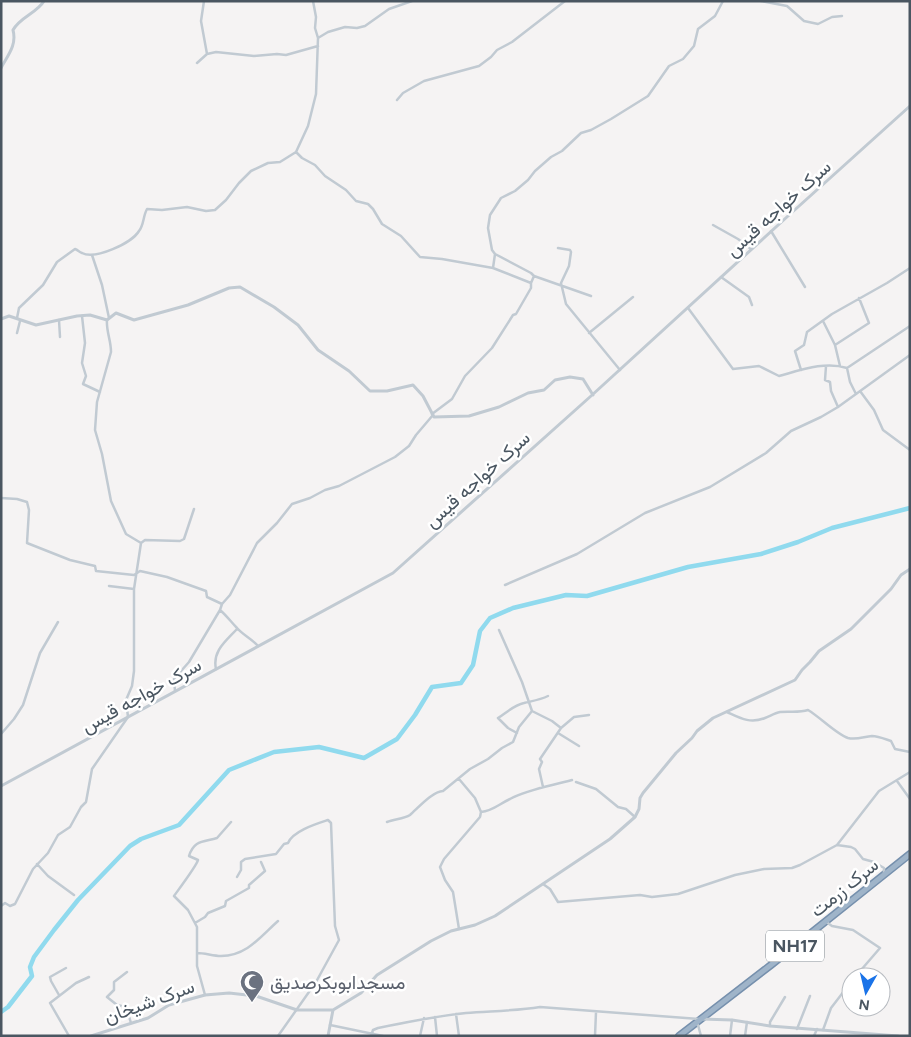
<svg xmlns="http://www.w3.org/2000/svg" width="911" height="1037" font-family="Figtree,Vazirmatn,sans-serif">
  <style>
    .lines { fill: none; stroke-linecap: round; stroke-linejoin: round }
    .river { stroke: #90daee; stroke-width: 4.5 }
    .trunk-casing { stroke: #7690ad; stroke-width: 8 }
    .minor { stroke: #c1cad2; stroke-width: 2.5 }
    .tertiary { stroke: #c1cad2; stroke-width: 3 }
    .trunk { stroke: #9fb4c9; stroke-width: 5 }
    .labels { text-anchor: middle; stroke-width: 5; stroke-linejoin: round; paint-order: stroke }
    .shield { fill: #fff; stroke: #808990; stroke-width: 1 }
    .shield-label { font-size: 18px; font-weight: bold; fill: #4a5661 }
    .street-label { font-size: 19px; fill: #4a5661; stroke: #fff }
    .worship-label { font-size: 19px; fill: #5b616d; stroke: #fff; text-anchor: start }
  </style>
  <rect width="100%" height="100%" fill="#f5f3f3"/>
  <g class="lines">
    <path class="river" d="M1 1012 8 1007 32 976 30 967 34 957 54 930 78 900 130 846 141 839 179 825 229 770 274 752 319 747 364 758 397 739 415 715 432 687 461 683 473 665 480 631 490 618 513 608 566 595 587 596 688 567 761 554 798 542 832 528 910 508"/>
    <g class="trunk-casing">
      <path id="trunk" d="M679 1036 771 965 910 854"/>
    </g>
    <path class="minor" d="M204 1 201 21 207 54
      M761 1 787 6 804 21 818 24 832 17 842 16
      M318 38 328 32 345 27 357 28 365 26 389 9 412 1
      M197 63 207 54 216 52 254 56 277 54 286 55 318 46
      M397 100 403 93 424 81 479 66 491 57 497 50 512 42 565 1
      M296 152 302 158 315 165 325 176 346 190 356 201 368 204 373 209 382 224 401 236 420 257 442 259 493 268 531 283
      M713 225 738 239 751 249
      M771 231 805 287
      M558 248 570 250 571 252 569 266 561 283 566 304 620 370
      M495 254 531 273 534 276 591 296
      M92 255 102 285 109 318
      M493 268 495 254 492 250 488 228 490 215 501 198 515 191 528 180 535 171 551 157 562 151 581 133 591 130 611 119 648 96 669 66 683 59 694 46 698 29 715 16 723 1
      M721 277 749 297 752 305
      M688 308 733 369 759 366 779 376C801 370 825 361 847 368L910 326
      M82 316 85 343 82 363 86 376 83 384 100 392
      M17 318 19 308 43 285 57 262 75 249C78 250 79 252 82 253 95 260 132 243 139 231 144 225 143 216 147 209L162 210 187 207 206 211 215 210 226 200 239 183 251 171 268 163 280 162 296 152 308 126 316 94 318 38 315 28 316 17 313 1
      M59 320 60 337
      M107 320C106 331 111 340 111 352L97 402 95 430 102 454 111 501 126 534 141 543
      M823 321 835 345 840 366
      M17 333 20 321
      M589 333 633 297
      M835 345 869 323 859 298
      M826 366 825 380 830 382 831 391 838 407
      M847 368 850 382 856 394
      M801 370 795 351 804 345 807 332 832 314 887 283 910 268
      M860 391 874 410 883 430 910 450
      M432 414 452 399 465 376 492 348 513 315 516 314 531 288V283L534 276
      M1 498 17 499 27 502 29 510 27 543 70 560 95 566 96 571 134 575 140 571 167 577 206 591 207 597 222 604
      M505 585 577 554 645 513 710 487 766 453 791 431 821 417 838 407 910 355
      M109 586 134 589
      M220 610C227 616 231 622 237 628 243 635 252 639 258 646
      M216 669C212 651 226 641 237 629
      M175 691 174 679 189 662 220 610 222 604 230 595 257 543 277 523 292 504 310 498 325 490 339 486 395 457 409 446 416 435 433 415
      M532 711 552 721 561 728
      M727 712C740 718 750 724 765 718 770 716 775 713 780 712 789 711 799 713 808 710 820 717 836 734 848 738 856 740 863 737 872 736 878 736 885 739 891 741L895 749 910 752
      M517 733 508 728 498 718C506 713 514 705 524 703 532 701 540 700 548 696
      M558 733 579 746
      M1 734 14 719 23 705 40 653 58 622
      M459 779 475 798 481 812
      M897 781 910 799
      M576 782 596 789 618 807 626 809 635 817
      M543 787 539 769 542 762 540 759 561 728 574 717 589 715
      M387 822C394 819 404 819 410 815 418 808 433 791 443 791L470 769 488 759 502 748 513 742 519 727 532 711 522 682 499 630
      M837 845 851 847 855 849 863 859 874 862 884 868V873
      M37 864 48 876 74 895
      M237 877 241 870V862L245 859 276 854 284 844 288 843C293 831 316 824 328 820L331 823 335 926 339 940 316 982 278 1036
      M543 884 550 889 558 902 640 895 652 897 678 894 735 875 764 869 792 868 800 865 837 845 879 791 910 772
      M1 906 5 903 10 906 15 904 33 869 48 853 58 835 70 827 81 807 86 802 92 769 128 717 126 700 132 686 134 671V589L141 543 145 540 180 541 184 539 194 509
      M825 921 832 926 853 930 880 948 855 977
      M195 923 205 917 208 913 225 906 226 901 249 888V885L265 871 261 862
      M459 929 453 892 445 880 440 867 444 859 480 817 481 812C493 811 499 804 510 799 529 789 551 786 572 780
      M197 953C205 953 213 956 221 956 247 956 261 936 278 921
      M127 972 114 982V990L107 997 117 1005 126 1007 131 1023
      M59 995 51 981 50 977 66 968
      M205 995 197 966V927L188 910 174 896C179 889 197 865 198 860L189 856C194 840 203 842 217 838L231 822
      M456 1014 459 1036
      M435 1017 437 1036
      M696 1024 698 1025 701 1036
      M330 1025 383 1036
      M770 1026V1022L785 997
      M797 1029 810 996
      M823 1030 831 1008 851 982
      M69 1036 50 1003 76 983 89 977
      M371 1036 373 1030 378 1028C407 1022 436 1016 466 1013 491 1011 515 1011 540 1007L699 1019
      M420 1036 424 1018
      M595 1036 596 1012
      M730 1036 732 1020
      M745 1036 747 1022
      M814 1036 817 1029"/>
    <path class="tertiary" d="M1 68C8 55 17 45 13 30 20 17 37 13 44 1
      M1 319 9 316 36 325 77 316 90 315 107 320 116 313 134 320 188 305 229 288 240 287 274 307 298 325 318 350 349 371 370 391H387L413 385 423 396 434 417 469 416 499 407 528 393 544 390 555 380 570 377 583 379 593 395
      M1 786 393 573 591 396 788 216 910 106
      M702 1019 732 1020 770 1026 898 1036
      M91 1036 148 1018 169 1005 205 995 229 993 256 996 297 1010H333
      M328 1036 333 1010 361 993 377 975 431 941 451 931 475 925 495 916 610 839 635 817 639 809 640 798 643 793 676 753 692 738 697 731 713 718 795 680 802 670 810 662 819 651 851 629 891 589 901 575 910 569"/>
    <use href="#trunk" class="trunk"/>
  </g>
  <defs>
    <g id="mosque-pin" transform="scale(1.25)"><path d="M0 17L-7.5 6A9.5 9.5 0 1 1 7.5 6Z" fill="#6b7280" stroke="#fff"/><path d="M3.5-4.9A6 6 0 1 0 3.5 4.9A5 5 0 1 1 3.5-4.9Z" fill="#fff"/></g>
  </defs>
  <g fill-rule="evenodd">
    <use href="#mosque-pin" x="252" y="982"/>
  </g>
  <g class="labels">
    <rect class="shield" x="766" y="930.5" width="58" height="31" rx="4"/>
    <g class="shield-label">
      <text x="795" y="952">NH17</text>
    </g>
    <g class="street-label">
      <text transform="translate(778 208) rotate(-42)" y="7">سرک خواجه قیس</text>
      <text transform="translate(477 479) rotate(-42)" y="7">سرک خواجه قیس</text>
      <text transform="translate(141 695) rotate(-29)" y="7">سرک خواجه قیس</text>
      <text transform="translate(844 887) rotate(-39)" y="7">سرک زرمت</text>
      <text transform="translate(149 1001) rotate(-20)" y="7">سرک شیخان</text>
    </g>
    <g class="worship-label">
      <text x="270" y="989">مسجدابوبکرصدیق</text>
    </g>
  </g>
  <rect width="911" height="1037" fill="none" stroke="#4a5661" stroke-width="5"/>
  <g transform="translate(866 992) rotate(188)"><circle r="24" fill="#ffffff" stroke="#b7bbc0"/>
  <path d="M0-4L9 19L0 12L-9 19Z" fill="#1a73e8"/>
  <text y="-8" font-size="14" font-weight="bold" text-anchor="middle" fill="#4a5661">N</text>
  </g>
</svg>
